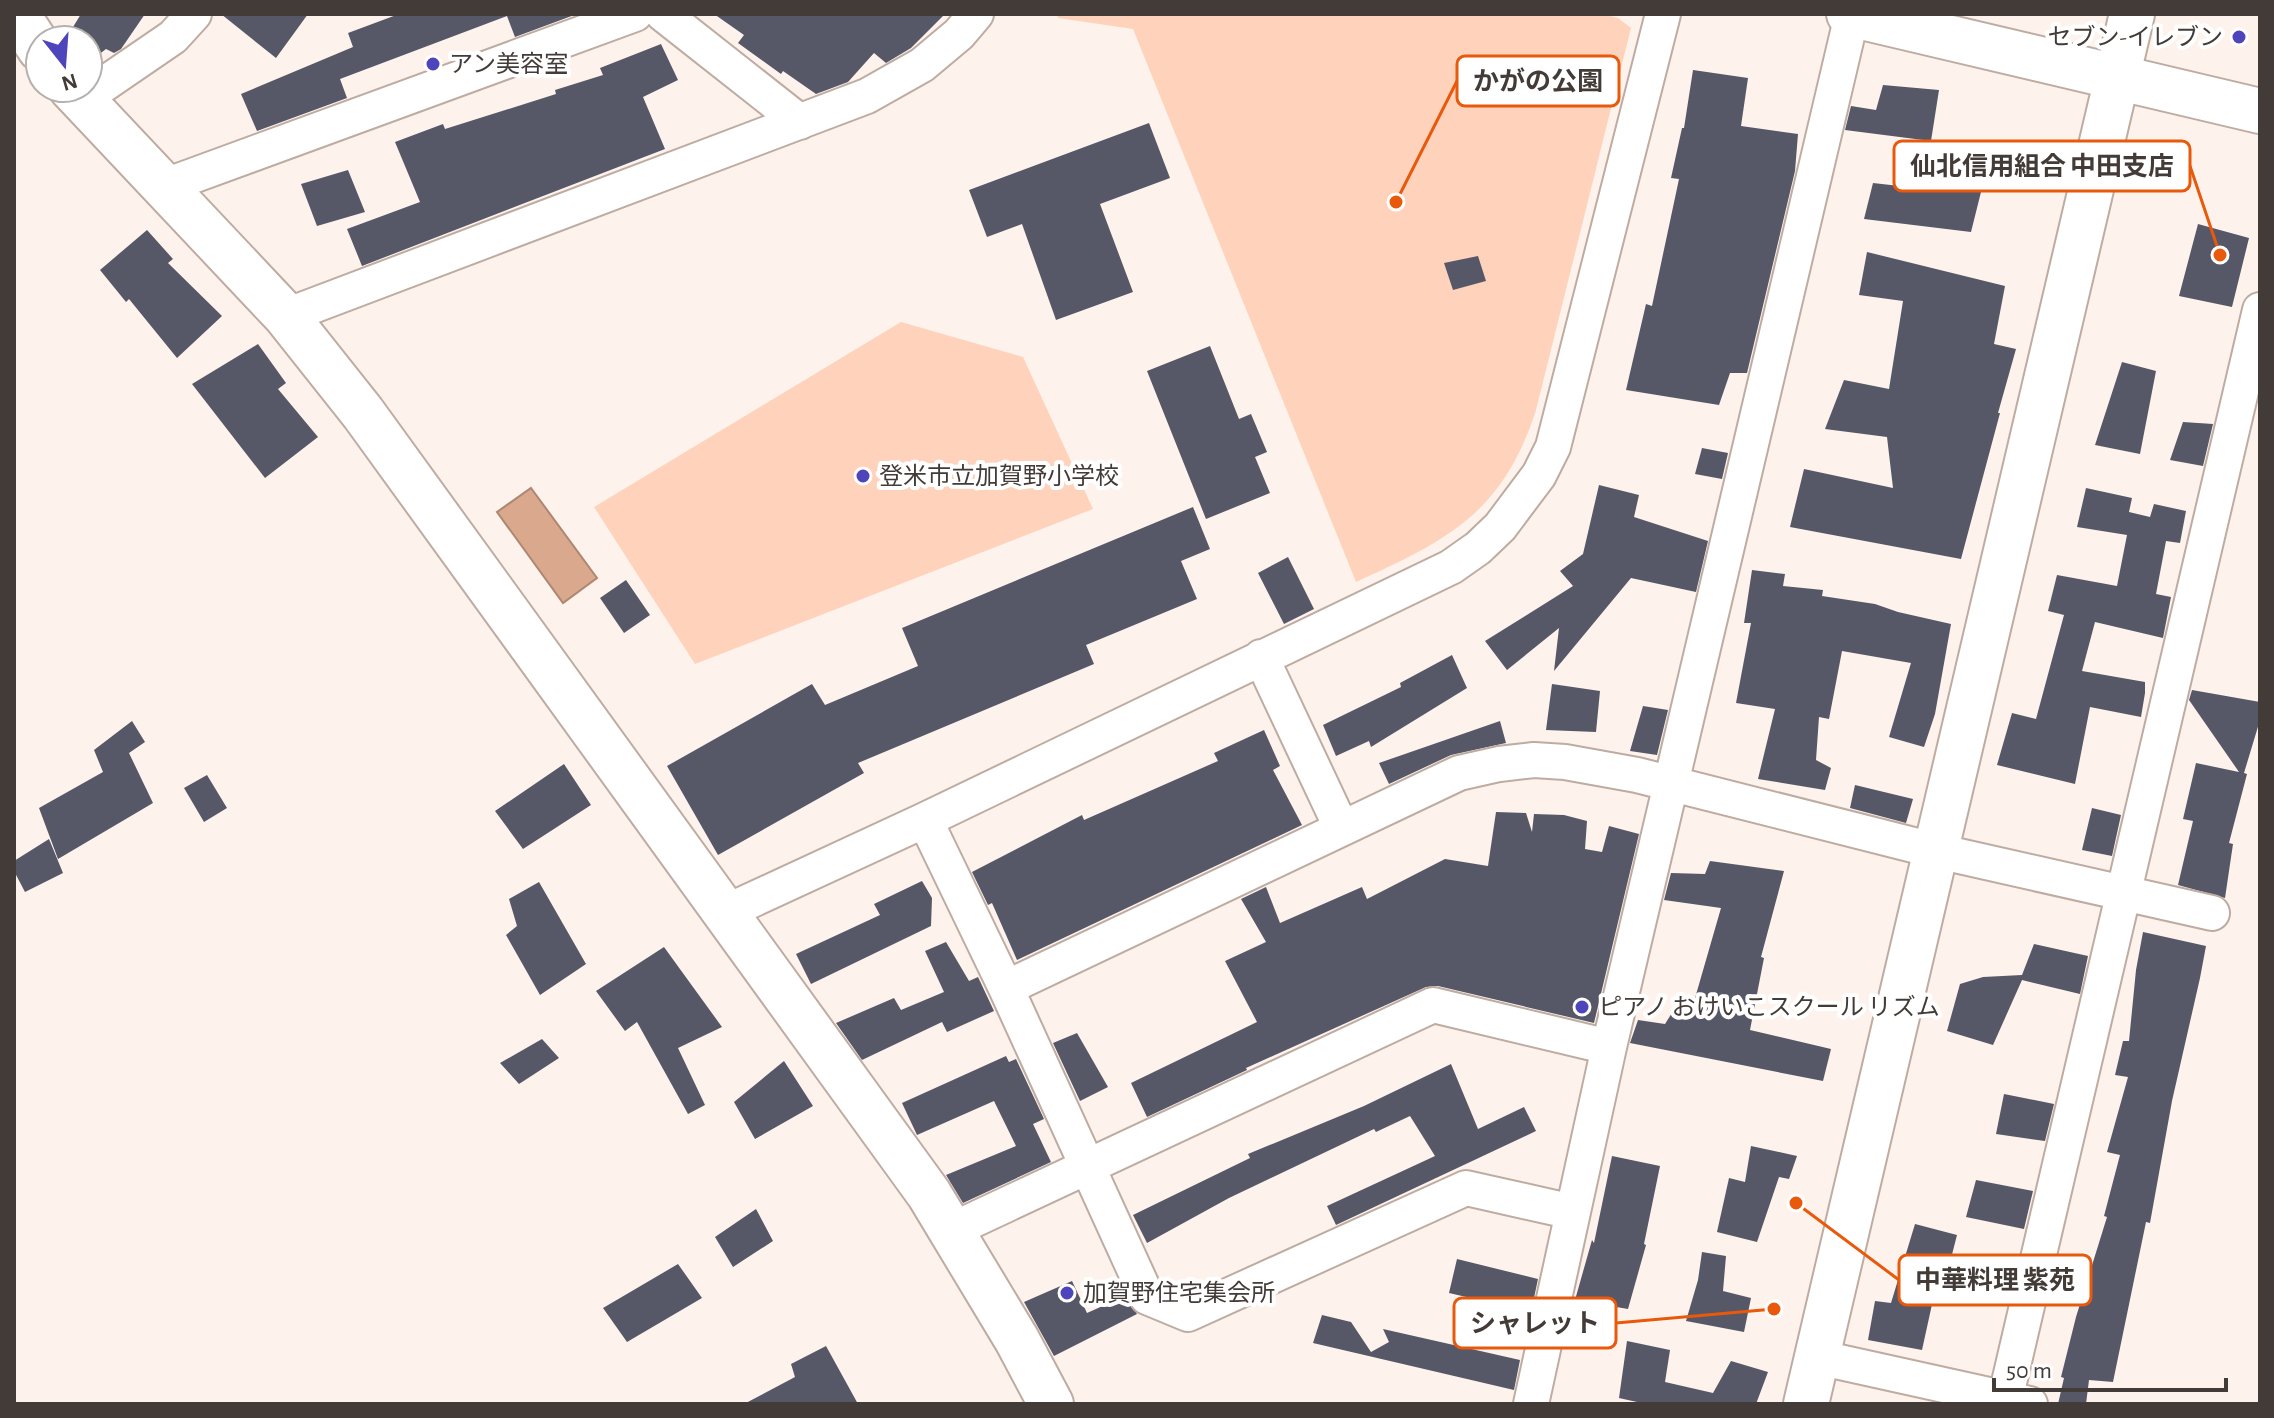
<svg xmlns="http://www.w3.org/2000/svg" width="2274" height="1418" font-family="'Alegreya Sans','Noto Sans JP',sans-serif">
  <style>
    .green { fill: #ffd3bb }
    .water { fill: #daa88c; stroke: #ad8772; stroke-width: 2 }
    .building { fill: #565867 }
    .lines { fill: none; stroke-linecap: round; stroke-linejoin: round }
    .minor-casing { stroke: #beaca2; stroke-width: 38 }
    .tertiary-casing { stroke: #beaca2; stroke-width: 48 }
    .minor { stroke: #fff; stroke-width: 34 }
    .tertiary { stroke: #fff; stroke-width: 44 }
    .poi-dot { fill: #4e44bb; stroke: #fff; stroke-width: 3 }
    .labels { text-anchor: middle; stroke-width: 8; stroke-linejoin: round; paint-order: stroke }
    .poi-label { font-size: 24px; fill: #433b37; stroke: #fff; text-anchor: start }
    .leader { fill: none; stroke: #e8590c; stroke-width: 3 }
    .callout-dot { fill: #e8590c; stroke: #fff; stroke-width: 3 }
    .callout { fill: #fff; stroke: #e8590c; stroke-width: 3 }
    .callout-label { font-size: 26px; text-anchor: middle; font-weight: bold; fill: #433b37 }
  </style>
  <rect width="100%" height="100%" fill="#fef2ec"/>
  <path class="green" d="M1057 14H1602L1618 18 1631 28 1536 410C1503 513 1448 540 1356 582L1133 29 1058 18Z
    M901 322 1023 357 1093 509 695 664 594 507Z"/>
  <path class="water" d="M531 488 597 578 563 603 497 512Z"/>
  <path class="building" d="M81 14H145L121 49 114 53 106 49 88 63V40H65Z
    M221 14H308L276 58Z
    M399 14H577L515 37 507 16 340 79 347 98 257 131 241 94 353 47 348 33Z
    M714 14H945L911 48 886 63 874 53 848 82 816 94 783 71 781 74 738 43 744 35Z
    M661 44 678 80 643 97 665 149 362 266 347 229 420 202 395 142 443 124 445 129 556 94 555 90 603 75 600 68Z
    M1693 70 1748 78 1741 126 1798 134 1795 171 1747 373H1730L1719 405 1626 390 1646 304 1652 306 1679 179 1671 178 1682 128H1684Z
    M1883 85 1939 90 1931 141 1845 130 1851 106 1876 110Z
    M1149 123 1170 178 1100 204 1133 292 1056 320 1022 224 987 237 969 190Z
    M1923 167 1985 176 1971 232 1864 219 1873 183 1917 188Z
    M348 170 365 212 317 226 301 184Z
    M2198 224 2249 238 2232 307 2179 296Z
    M147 230 173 259 168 263 222 316 177 358 129 299 126 302 100 270Z
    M1867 252 2005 286 1994 344 2016 349 1998 413H2000L1961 559 1790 527 1804 469 1893 488 1887 437 1825 429 1844 380 1889 389 1903 301 1859 295Z
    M1478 256 1486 281 1453 290 1444 263Z
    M258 344 286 383 278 389 318 437 265 478 192 384Z
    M1210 346 1239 419 1251 414 1267 452 1255 457 1270 493 1206 519 1147 371Z
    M2122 362 2156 371 2140 454 2095 445Z
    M2183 422 2213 424 2203 466 2170 460Z
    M1702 448 1728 453 1722 479 1695 474Z
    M1599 485 1639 495 1634 517 1708 541 1696 592 1631 578 1554 671 1559 628 1507 670 1485 641 1573 586 1560 571 1583 554Z
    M2086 488 2132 498 2129 512 2150 517 2154 504 2186 511 2180 543 2166 541 2156 594 2171 597 2163 638 2095 622 2082 671 2145 682V693L2141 717 2090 707 2075 784 1997 765 2012 713 2036 719 2064 615 2048 611 2057 575 2117 586 2127 535 2077 527Z
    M1193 507 1210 549 1181 561 1197 599 1086 645 1094 664 858 763 864 773 718 855 667 766 812 684 825 705 918 666 902 628Z
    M1288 557 1314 609 1284 624 1258 573Z
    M1752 570 1785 574 1783 586 1823 590 1822 596 1875 604 1898 612 1951 624 1935 714 1924 747 1889 737 1911 663 1842 651 1829 719 1819 717 1816 760 1831 768 1825 790 1758 779 1775 709 1736 703 1751 623H1744Z
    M626 580 650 615 624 633 600 598Z
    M1452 655 1467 688 1371 747 1369 741 1336 756 1323 725 1401 687 1400 683Z
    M1552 684 1600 691 1596 732 1546 730Z
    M2192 690 2260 702V720L2244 773 2247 774 2229 843 2233 844 2225 898 2178 885 2193 821 2183 819 2196 763 2239 772 2189 700Z
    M1643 706 1668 710 1657 755 1630 751Z
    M132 721 145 742 129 753 153 803 58 859 39 808 103 772 94 750Z
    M1500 721 1506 743 1451 755 1389 784 1379 763Z
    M1264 730 1280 766 1273 770 1302 825 1017 960 992 903 988 905 972 872 1082 815 1084 820 1218 761 1214 753Z
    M564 764 591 805 523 849 495 811Z
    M207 775 227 808 204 822 184 788Z
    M1855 785 1913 799 1906 823 1850 808Z
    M2092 808 2121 815 2112 856 2082 850Z
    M1496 812 1526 813 1532 832 1534 814 1564 815 1587 821 1585 849 1602 852 1609 826 1639 834 1594 1023 1438 986 1426 987 1246 1068 1247 1070 1147 1117 1131 1083 1257 1022 1225 961 1266 942 1241 899 1266 887 1280 923 1362 887 1367 899 1445 859 1488 866Z
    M49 839 63 873 25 892 14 871V861Z
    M1710 861 1784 871 1761 957 1764 958 1750 1030 1831 1049 1823 1081 1630 1043 1638 1020 1665 1024 1675 1008 1691 1012 1721 908 1664 900 1671 873 1705 874Z
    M922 881 932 898 931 926 811 984 796 954 880 915 874 904Z
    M539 882 586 964 540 995 506 935 517 926 509 899Z
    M2143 932 2206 946 2200 978 2172 1101 2150 1223 2146 1222 2113 1382 2089 1380 2086 1404H2058L2064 1378 2061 1377 2076 1317 2107 1217 2104 1216 2120 1155 2107 1152 2128 1077 2115 1075 2123 1041H2129L2136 970Z
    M946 942 969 981 978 977 994 1011 947 1032 942 1022 862 1060 836 1023 894 998 901 1010 944 992 925 951Z
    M2034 944 2088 956 2080 994 2022 980 1993 1045 1947 1031 1960 984 1983 977 2022 975Z
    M664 947 722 1027 678 1048 705 1105 688 1114 637 1022 625 1031 596 991Z
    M1077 1033 1108 1087 1080 1101 1053 1043Z
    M542 1039 559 1058 519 1084 500 1063Z
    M1006 1056 1009 1062 1016 1059 1044 1119 1033 1124 1051 1162 963 1203 946 1175 1016 1146 994 1101 917 1135 902 1103Z
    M784 1061 813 1106 755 1139 734 1102Z
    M1451 1064 1478 1129 1524 1107 1536 1131 1336 1225 1327 1206 1435 1156 1410 1116 1376 1132 1374 1129 1229 1198 1147 1243 1133 1215 1250 1158 1248 1154 1364 1106Z
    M2004 1094 2054 1104 2045 1141 1996 1134Z
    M1751 1146 1797 1156 1789 1179 1779 1177 1757 1242 1717 1232 1729 1178 1745 1182Z
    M1612 1156 1660 1166 1644 1244 1646 1245 1628 1309 1575 1300 1592 1240 1594 1243Z
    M1976 1180 2033 1191 2024 1229 1966 1217Z
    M756 1209 773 1241 733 1267 715 1237Z
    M1915 1224 1957 1235 1946 1278 1938 1277 1922 1350 1868 1340 1875 1301 1891 1303Z
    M1702 1252 1726 1256 1723 1291 1751 1298 1744 1332 1686 1321 1698 1280Z
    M1457 1259 1538 1279 1531 1312 1449 1293Z
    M678 1264 702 1298 627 1342 603 1308Z
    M1072 1281 1087 1313 1125 1296 1137 1314 1054 1356 1024 1302Z
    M1322 1315 1351 1322 1371 1352 1389 1342 1383 1329 1520 1360 1514 1390 1313 1343Z
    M1627 1341 1670 1350 1665 1382 1713 1393 1731 1361 1768 1372 1756 1404H1646L1619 1398Z
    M826 1346 858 1404H744L795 1377 791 1364Z"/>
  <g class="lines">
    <g class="minor-casing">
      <path id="minor" d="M663 14 800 122
        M81 100 173 37 194 14
        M165 186 635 14
        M286 316 867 96 922 65 959 34 976 14
        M1261 657 1341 827
        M925 820 1006 988 1459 773 1499 764 1534 760 1565 762 1637 775 1937 851 2212 913
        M726 912 925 820 1451 567 1478 548 1500 527 1539 475 1553 447 1663 14
        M1006 988 1147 1297 1188 1314 1466 1188 1573 1212
        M952 1230 1433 1005 1609 1047
        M1817 1357 2030 1404
        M1531 1404 1609 1047 1852 15
        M2004 1404 2260 310"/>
    </g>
    <g class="tertiary-casing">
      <path id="tertiary" d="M17 14 40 49
        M1849 14 2260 111
        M71 88 286 316 363 413 929 1194 1017 1340 1051 1404
        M1806 1404 2132 14"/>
    </g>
    <use href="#minor" class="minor"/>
    <use href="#tertiary" class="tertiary"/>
  </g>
  <g class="poi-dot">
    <circle cx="2239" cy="37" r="8"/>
    <circle cx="433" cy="64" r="8"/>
    <circle cx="863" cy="476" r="8"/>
    <circle cx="1582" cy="1007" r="8"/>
    <circle cx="1067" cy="1293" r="8"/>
  </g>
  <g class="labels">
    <g class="poi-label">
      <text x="2223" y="45" text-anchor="end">セブン-イレブン</text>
      <text x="449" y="72">アン美容室</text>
      <text x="879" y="484">登米市立加賀野小学校</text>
      <text x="1598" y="1015">ピアノ おけいこスクール リズム</text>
      <text x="1083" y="1301">加賀野住宅集会所</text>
    </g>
  </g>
  <path class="leader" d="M1396 202L1457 81M2220 255L2190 166M1796 1203L1899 1280M1774 1309L1616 1323"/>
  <g class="callout-dot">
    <circle cx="1396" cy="202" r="8"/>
    <circle cx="2220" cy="255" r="8"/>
    <circle cx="1796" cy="1203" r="8"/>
    <circle cx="1774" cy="1309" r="8"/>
  </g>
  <g class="callout">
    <rect x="1457" y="56" width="162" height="50" rx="8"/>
    <rect x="1894" y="141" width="296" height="50" rx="8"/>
    <rect x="1899" y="1255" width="192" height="50" rx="8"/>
    <rect x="1454" y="1298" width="162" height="50" rx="8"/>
  </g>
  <g class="callout-label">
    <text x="1538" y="90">かがの公園</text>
    <text x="2042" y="175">仙北信用組合 中田支店</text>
    <text x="1995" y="1289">中華料理 紫苑</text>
    <text x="1535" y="1332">シャレット</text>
  </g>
  <rect width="2274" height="1418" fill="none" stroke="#433b37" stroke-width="32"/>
  <g transform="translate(64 64) rotate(163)"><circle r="38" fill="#ffffff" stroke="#b4b1af" stroke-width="2"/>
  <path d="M0-6L14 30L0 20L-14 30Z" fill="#4e44bb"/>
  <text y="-12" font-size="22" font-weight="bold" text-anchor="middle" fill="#433b37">N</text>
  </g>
  <path d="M1994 1378v12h232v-12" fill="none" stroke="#433b37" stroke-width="4"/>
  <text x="2006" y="1378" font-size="24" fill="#433b37" stroke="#ffffff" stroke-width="6" paint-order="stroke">50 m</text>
</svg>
